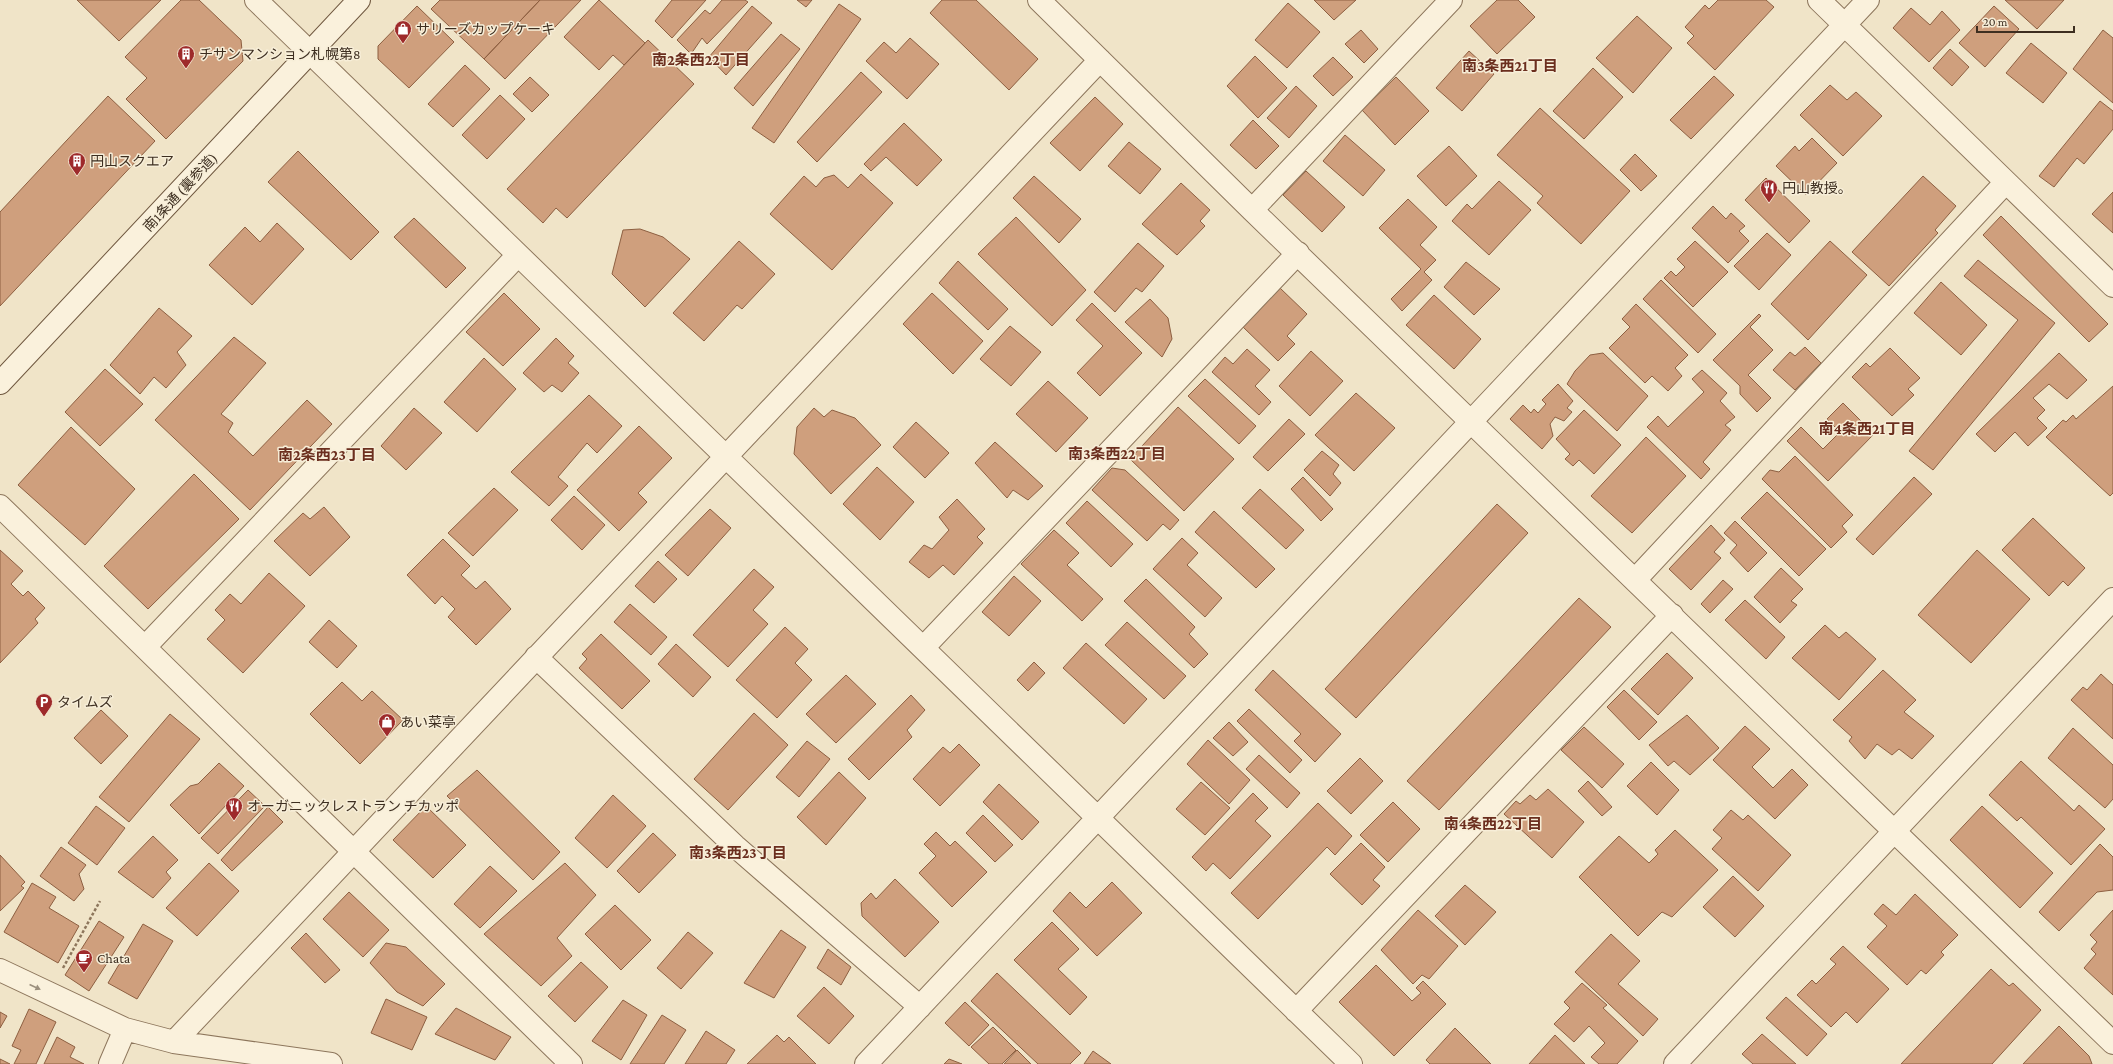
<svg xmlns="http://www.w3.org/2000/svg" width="2113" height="1064" font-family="'Crimson Pro','Noto Sans JP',serif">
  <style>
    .building { fill: #cf9f7d; stroke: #8d5f41 }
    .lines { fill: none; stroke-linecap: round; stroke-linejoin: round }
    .street-casing { stroke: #8d765c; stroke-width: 24 }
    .secondary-casing { stroke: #6f573f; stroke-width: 24 }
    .path { stroke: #8d765c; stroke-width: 2.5; stroke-dasharray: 3 2; stroke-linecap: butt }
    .street { stroke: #faf1dc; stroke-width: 22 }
    .secondary { stroke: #faf1dc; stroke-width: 22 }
    .oneway { fill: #9c907e }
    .labels { text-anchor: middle; stroke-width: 3; stroke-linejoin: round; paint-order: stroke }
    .poi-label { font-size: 14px; fill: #3d2e20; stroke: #f7eed8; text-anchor: start }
    .street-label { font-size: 14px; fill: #3d2e20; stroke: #f7eed8 }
    .neighbourhood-label { font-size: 15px; font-weight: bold; fill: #6b2e1e; stroke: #f7eed8 }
  </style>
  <rect width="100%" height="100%" fill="#f0e4c8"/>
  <path class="building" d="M77 0H161L119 41Z
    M181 0H199L241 40 243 61 166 139 126 99 147 78 125 57Z
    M440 0H540L484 59 431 9Z
    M540 0H581L505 79 484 59Z
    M599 0 645 43 624 65 613 55 599 70 564 37Z
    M672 0H706L672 38 655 21Z
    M722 0H745L748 2 707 44 702 38 691 54 677 40 705 10 710 14Z
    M797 0H812L806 7Z
    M942 0H976L1038 59 1009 90 930 13Z
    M1314 0H1356L1334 20Z
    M1497 0H1518L1535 17 1497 54 1470 26Z
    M1718 0H1766L1774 7 1715 70 1687 43 1694 36 1685 27 1705 5 1709 9Z
    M2005 0H2064L2037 29Z
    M1288 3 1320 32 1287 68 1255 40Z
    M839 4 861 19 774 143 752 128Z
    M417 6 454 42 409 88 378 59V46Z
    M752 6 772 23 726 75 709 57Z
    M1994 6 2019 29 1985 67 1959 43Z
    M1911 8 1930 25 1942 11 1960 30 1929 62 1893 28Z
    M1637 16 1672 48 1633 93 1596 58Z
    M1361 30 1378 49 1364 63 1345 44Z
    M2103 30 2113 38V103L2073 69Z
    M781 34 800 49 753 106 734 88Z
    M910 38 939 64 907 99 866 61 884 42 896 53Z
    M648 40 694 84 567 218 556 208 543 223 507 189Z
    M2031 43 2067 73 2043 103 2006 73Z
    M1950 49 1969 67 1952 86 1933 68Z
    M1469 51 1494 74 1462 111 1436 88Z
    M1255 56 1287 88 1258 118 1227 86Z
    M1333 57 1353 77 1333 96 1313 76Z
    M465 65 490 89 453 127 428 104Z
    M1593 68 1623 97 1584 139 1553 111Z
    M861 72 882 92 817 162 797 142Z
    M1714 76 1734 95 1691 139 1670 120Z
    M530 77 549 95 532 112 513 94Z
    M1396 77 1429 111 1395 145 1362 110Z
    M1830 85 1847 100 1856 92 1882 116 1843 156 1800 115Z
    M1296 86 1317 106 1289 138 1267 118Z
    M500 95 525 119 487 159 462 135Z
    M108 96 155 141 0 306V212Z
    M1095 97 1123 124 1080 171 1050 143Z
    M2100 101 2113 111V129L2084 164 2077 158 2054 187 2039 176Z
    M1540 108 1630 191 1581 244 1537 203 1543 196 1497 155Z
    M1253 120 1279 146 1256 169 1230 145Z
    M904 123 942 160 917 186 886 157 871 171 864 164Z
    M1345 135 1385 170 1363 196 1323 161Z
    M1812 138 1837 163 1806 195 1776 166 1795 146 1799 151Z
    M1129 142 1161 169 1140 194 1108 166Z
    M1449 146 1477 176 1446 206 1417 176Z
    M298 151 379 232 351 260 268 182Z
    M1635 154 1657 176 1641 191 1620 170Z
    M1306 171 1345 207 1322 232 1283 195Z
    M861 174 893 203 832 270 770 214 804 176 816 187 824 178 834 175 848 188Z
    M1034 176 1081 219 1059 243 1013 198Z
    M1923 176 1956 206 1935 230 1938 233 1889 286 1852 252Z
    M1766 178 1810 221 1789 243 1745 200Z
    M1499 181 1531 210 1489 255 1452 221 1467 204 1472 209Z
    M1181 183 1210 210 1200 221 1205 226 1177 255 1142 224Z
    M2113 192V233L2092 214Z
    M1408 199 1437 227 1420 245 1436 260 1424 272 1432 280 1402 311 1391 299 1421 269 1379 228Z
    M1713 206 1726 219 1731 213 1745 226 1739 231 1749 241 1728 263 1692 228Z
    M2001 216 2108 324 2089 342 1983 235Z
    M1016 217 1086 290 1052 326 978 254Z
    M414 218 466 268 446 288 394 237Z
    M277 223 304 249 252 305 209 265 245 227 260 242Z
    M640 229 663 237 690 259 645 307 612 274 623 230Z
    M1767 233 1791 255 1759 290 1734 266Z
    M739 241 775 274 742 309 737 305 704 341 673 313Z
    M1695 241 1728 272 1693 307 1664 278 1671 271 1676 276 1685 267 1677 259Z
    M1830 241 1867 275 1808 340 1771 304Z
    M1138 243 1164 266 1142 292 1136 288 1115 312 1094 292Z
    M1978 260 2055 323 1933 470 1909 451 2018 320 1964 276Z
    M958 261 1008 309 988 330 939 283Z
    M1466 262 1500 289 1474 315 1444 287Z
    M1661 280 1716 334 1698 353 1643 299Z
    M1941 282 1987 325 1961 355 1914 313Z
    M1280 288 1307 314 1287 336 1295 344 1278 361 1243 327Z
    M504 293 540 329 503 366 466 332Z
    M932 293 983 341 953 374 903 324Z
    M1434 295 1481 339 1454 369 1406 325Z
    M1150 299 1168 318 1172 339 1162 357 1125 322Z
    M1092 303 1142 353 1100 396 1077 373 1103 346 1076 320Z
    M1636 304 1688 355 1675 368 1682 376 1668 391 1652 376 1645 383 1609 348 1630 327 1622 319Z
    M159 308 192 336 177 352 186 365 166 388 154 377 140 394 110 365Z
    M1759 314 1761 316 1750 327 1773 350 1748 375 1771 398 1757 412 1740 394V386L1713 360Z
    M1010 326 1041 352 1011 386 980 359Z
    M234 337 266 363 221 414 233 423 228 432 253 456 307 400 332 424 250 510 155 420Z
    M556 338 574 356 568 363 579 373 562 392 552 385 544 392 523 373Z
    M1805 347 1821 363 1795 390 1773 370 1790 352 1795 356Z
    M1890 348 1920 378 1908 389 1914 395 1892 416 1852 377 1866 363 1870 367Z
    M1247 349 1270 370 1255 386 1271 402 1259 415 1212 372 1225 357 1233 364Z
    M1311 351 1343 381 1310 416 1279 386Z
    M1603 353 1648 396 1617 431 1567 384 1575 371 1590 355Z
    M2059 353 2087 380 2067 399 2049 384 2033 398 2045 410 2037 418 2047 428 2028 446 2015 432 1995 452 1976 434Z
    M484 358 516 389 477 432 444 402Z
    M105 369 143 404 100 446 65 412Z
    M1702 370 1727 393 1720 401 1735 417 1725 425 1731 430 1703 462 1710 469 1701 479 1647 427 1658 416 1668 427 1704 392 1692 379Z
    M1205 379 1256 426 1239 444 1188 396Z
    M1048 381 1088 418 1056 452 1016 414Z
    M1558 384 1573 401 1567 408 1572 412 1564 421 1555 417 1550 424 1553 436 1542 449 1510 419 1523 405 1531 413 1534 409 1538 413 1546 404 1542 400Z
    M2113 386V493L2110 496 2046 437 2063 420 2066 422 2073 415 2076 419Z
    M1356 393 1395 428 1354 471 1315 435Z
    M589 395 622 426 597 453 587 443 558 477 568 486 549 506 511 472Z
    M1843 403 1874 434 1828 481 1787 441 1801 427 1823 449 1840 432 1827 419Z
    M1178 407 1234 459 1184 511 1130 459Z
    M414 408 442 433 406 470 381 446Z
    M814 408 824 417 832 410 855 418 881 445 831 494 794 454 797 427Z
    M1584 410 1621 445 1594 474 1579 460 1573 466 1565 459 1570 454 1556 439Z
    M1289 419 1305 434 1268 471 1253 457Z
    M916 422 949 453 925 478 893 447Z
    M639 426 672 458 638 493 647 502 619 531 577 490Z
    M71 427 135 489 85 545 18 485Z
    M1646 437 1686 476 1632 533 1591 496Z
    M995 442 1043 486 1028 500 1013 490 1007 498 975 463Z
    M1322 451 1339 465 1333 474 1341 483 1330 496 1304 470Z
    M1795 456 1853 515 1842 526 1847 532 1831 548 1762 479 1770 470 1779 472Z
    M877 467 914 502 880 540 843 504Z
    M1112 468 1125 470 1179 520 1170 530 1163 524 1147 541 1092 490Z
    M194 474 239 519 148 609 104 566Z
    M1303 477 1333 509 1321 521 1291 489Z
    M1914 477 1932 494 1873 555 1856 539Z
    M494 488 518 510 473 556 448 533Z
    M1260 489 1304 530 1286 549 1242 508Z
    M1767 492 1826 549 1799 576 1741 518Z
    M574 496 605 525 582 550 551 520Z
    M957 499 985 529 977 537 983 543 954 575 943 565 929 578 909 562 924 545 932 549 949 530 939 517Z
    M1087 501 1133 544 1111 567 1066 523Z
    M1497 504 1528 533 1356 718 1325 689Z
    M324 507 350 537 310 576 274 541 303 513 310 519Z
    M710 509 731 528 688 576 665 555Z
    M1214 511 1275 569 1256 588 1195 532Z
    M2033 518 2085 568 2068 586 2063 581 2049 596 2002 550Z
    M1735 521 1767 553 1748 572 1730 553 1737 545 1724 533Z
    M1711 525 1725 540 1714 552 1721 558 1691 590 1669 569Z
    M1054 530 1079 553 1067 565 1103 599 1082 621 1021 564Z
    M1182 538 1198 553 1187 565 1222 598 1205 617 1153 569Z
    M443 539 470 566 461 575 476 589 485 581 511 609 476 645 448 617 455 609 442 596 435 604 407 575Z
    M0 550 23 571 11 584 23 596 28 591 45 608 35 619 38 623 0 663Z
    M1977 550 2030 599 1971 663 1918 615Z
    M658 561 677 579 654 603 635 586Z
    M1781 568 1803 589 1791 601 1797 605 1780 623 1754 597Z
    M754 569 774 587 753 610 768 624 728 667 693 635Z
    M269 573 305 606 243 673 207 639 225 620 215 610 230 594 241 604Z
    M1014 576 1041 601 1009 636 982 612Z
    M1146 579 1195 627 1189 634 1208 654 1194 668 1124 601Z
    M1723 580 1733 589 1710 613 1701 604Z
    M1579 598 1611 627 1439 810 1407 781Z
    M1745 600 1785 637 1766 659 1725 620Z
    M630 604 667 637 651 655 614 622Z
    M329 620 357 646 337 668 309 642Z
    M1127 622 1186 676 1164 699 1105 645Z
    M1825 625 1839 638 1846 632 1876 659 1839 700 1792 658Z
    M785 627 808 649 795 663 812 680 777 718 736 680Z
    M601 634 650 681 622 709 579 668 587 659 582 654Z
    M1086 643 1147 699 1124 724 1063 668Z
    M676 644 711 677 693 697 658 664Z
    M1667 653 1693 678 1658 715 1631 689Z
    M1034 662 1045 673 1028 691 1017 680Z
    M1273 670 1341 734 1315 762 1294 741 1301 734 1255 690Z
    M1883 670 1916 700 1904 712 1934 736 1912 759 1899 749 1892 755 1877 744 1865 759 1849 741 1852 737 1833 720Z
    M2101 674 2113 685V739L2071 700 2083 687 2087 690Z
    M846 675 876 704 836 743 806 714Z
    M342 682 362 701 372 691 403 720 360 764 310 714Z
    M1624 690 1657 722 1639 740 1607 707Z
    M911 695 925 710 907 730 912 737 869 780 848 759Z
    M1249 709 1302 760 1290 773 1237 721Z
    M101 710 128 736 101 764 74 738Z
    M754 713 788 745 728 810 694 779Z
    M170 714 200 739 129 822 99 797Z
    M1687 715 1719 748 1690 775 1674 761 1668 766 1649 745Z
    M1229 722 1248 742 1233 756 1213 738Z
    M1745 726 1770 749 1752 767 1773 788 1792 769 1808 785 1775 819 1713 760Z
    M1584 727 1624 764 1602 788 1561 750Z
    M2073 728 2113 765V799L2105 808 2048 758Z
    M1208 740 1250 780 1229 804 1187 764Z
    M807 741 830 759 799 797 776 777Z
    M959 744 980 765 940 806 913 779 943 747 950 753Z
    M1259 755 1300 793 1287 808 1246 769Z
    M1360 758 1383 781 1351 814 1327 791Z
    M2021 761 2074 811 2079 805 2105 829 2071 865 2021 817 2017 821 1989 795Z
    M1651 762 1679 790 1657 815 1627 786Z
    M219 763 244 786 199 834 170 805 190 786 198 784Z
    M477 770 560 852 533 880 447 796Z
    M839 772 866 798 826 845 797 817Z
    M1588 781 1612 807 1602 816 1578 791Z
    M1201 782 1230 808 1205 835 1176 809Z
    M999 784 1039 822 1022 840 983 802Z
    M1548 789 1584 822 1552 858 1504 814 1516 801 1520 804 1530 795 1536 800Z
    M248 790 265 806 218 854 201 838Z
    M1253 793 1268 808 1255 821 1271 836 1230 879 1213 863 1206 871 1192 857Z
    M613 795 646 826 607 868 575 838Z
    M1393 802 1420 829 1388 862 1360 835Z
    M1318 803 1352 836 1335 855 1327 847 1258 919 1231 893Z
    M96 806 125 828 97 865 68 843Z
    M426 806 466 845 433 878 393 840Z
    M1982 806 2053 873 2020 908 1950 840Z
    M268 807 283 822 232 871 221 860Z
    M1731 810 1743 820 1748 815 1791 855 1758 891 1712 849 1722 838 1713 830Z
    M983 815 1013 845 995 862 966 833Z
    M1675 830 1718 870 1672 917 1662 912 1638 936 1579 877 1619 836 1649 863 1658 854 1655 850Z
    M936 832 950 846 955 841 987 872 952 907 919 873 936 856 924 844Z
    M653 833 676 855 639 893 617 871Z
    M153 836 178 860 166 872 171 878 153 898 118 872Z
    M1361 843 1385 867 1373 880 1380 886 1362 905 1330 874Z
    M2100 844 2113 857V890L2097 892 2059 931 2039 912Z
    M61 847 86 865 79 874 84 889 74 901 40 876Z
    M0 855 25 882 21 886 24 888 0 911Z
    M209 863 239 891 197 936 166 908Z
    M565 863 596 895 557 938 572 956 541 986 484 934Z
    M490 866 517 891 480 928 454 904Z
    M1733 876 1764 906 1735 937 1703 907Z
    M895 879 939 922 905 957 862 916 861 903 871 893 876 899Z
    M1112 882 1142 913 1097 956 1053 911 1070 892 1086 908Z
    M32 883 56 897 49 908 79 926 58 963 4 932Z
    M1465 885 1496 912 1465 945 1435 916Z
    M349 892 389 930 363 957 323 919Z
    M1915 894 1958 935 1941 952 1944 955 1926 974 1921 970 1907 985 1867 947 1887 926 1874 914 1883 904 1896 915Z
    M615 905 651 940 621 970 585 934Z
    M1418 910 1458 946 1429 979 1422 975 1413 984 1381 950Z
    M2113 910V995L2084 968 2096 954 2091 949 2097 942 2090 935Z
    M99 921 124 937 89 991 65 975Z
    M1052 922 1079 949 1058 969 1087 997 1070 1015 1014 960Z
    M143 924 173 941 137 999 108 983Z
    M781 930 806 947 774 998 744 983Z
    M688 932 713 953 681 989 657 968Z
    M306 933 340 970 325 983 291 948Z
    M1611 934 1640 961 1618 984 1658 1019 1643 1036 1575 972Z
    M386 943 406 947 445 984 423 1006 397 992 370 963Z
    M1843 946 1889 989 1857 1023 1846 1012 1831 1027 1797 995 1812 980 1816 984 1836 964 1830 959Z
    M828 949 851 967 841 985 817 968Z
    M581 962 608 987 575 1022 548 996Z
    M1376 965 1412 1001 1421 993 1416 988 1423 981 1446 1004 1394 1056 1339 1002Z
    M1991 969 2009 986 2013 983 2041 1010 1992 1064H1901Z
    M997 973 1081 1053 1070 1064H1038L971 1001Z
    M1582 983 1607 1005 1603 1008 1638 1041 1617 1064H1599L1591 1057 1605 1043 1589 1026 1574 1042 1554 1024 1570 1008 1564 1002Z
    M824 987 854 1016 829 1044 797 1016Z
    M1786 997 1827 1034 1807 1056 1766 1018Z
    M386 999 427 1017 412 1050 371 1033Z
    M623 1000 647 1015 621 1060 592 1041Z
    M965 1002 989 1025 969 1046 945 1023Z
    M456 1008 511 1037 495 1060 435 1034Z
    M29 1009 56 1022 36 1064H14L21 1050 12 1046Z
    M0 1012 7 1016 0 1028Z
    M662 1015 686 1030 664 1064H630Z
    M2059 1026 2089 1056 2092 1064H2023Z
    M993 1027 1016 1050 1002 1064H989L971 1047Z
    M1455 1028 1491 1064H1430L1426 1060Z
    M706 1031 735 1050 726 1064H685Z
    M1762 1034 1796 1064H1753L1742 1054Z
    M777 1035 784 1042 789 1037 816 1064H747Z
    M1555 1035 1585 1064H1529Z
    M57 1037 75 1047 70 1057 84 1064H44Z
    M1017 1050 1031 1064H1004Z
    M1093 1051 1111 1064H1084Z
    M0 1059 10 1064H0Z
    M949 1059 962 1064H944Z"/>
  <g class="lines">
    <g class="street-casing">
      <path id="street" d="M256 0 1351 1064
        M1039 0 1252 210 2113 1043
        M1819 0 2113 286
        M1252 210 1451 0
        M0 506 571 1064
        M1635 580 2006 182
        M145 647 518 255
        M923 648 1298 253
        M536 657 735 846 920 1007
        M0 970 125 1029 174 1042 331 1064
        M1296 1011 1672 615
        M174 1042 1100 60
        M110 1064 125 1029
        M866 1064 1868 0
        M1675 1064 2113 599"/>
    </g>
    <g class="secondary-casing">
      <path id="secondary" d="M0 383 359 0"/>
    </g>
    <path class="path" d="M63 968 100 901"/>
    <use href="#street" class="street"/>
    <use href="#secondary" class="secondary"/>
  </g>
  <defs><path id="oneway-solid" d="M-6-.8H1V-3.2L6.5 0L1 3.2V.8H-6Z"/></defs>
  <use class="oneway" href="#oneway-solid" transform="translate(35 987) rotate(25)"/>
  <defs>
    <g id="shop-pin" transform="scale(0.9)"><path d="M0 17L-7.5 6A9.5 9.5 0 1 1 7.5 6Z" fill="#9e2a2b" stroke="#f7eed8"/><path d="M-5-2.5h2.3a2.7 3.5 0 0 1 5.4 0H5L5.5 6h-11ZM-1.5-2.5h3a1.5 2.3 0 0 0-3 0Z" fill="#fff"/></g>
    <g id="building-pin" transform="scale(0.9)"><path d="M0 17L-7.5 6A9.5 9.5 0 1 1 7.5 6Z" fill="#9e2a2b" stroke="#f7eed8"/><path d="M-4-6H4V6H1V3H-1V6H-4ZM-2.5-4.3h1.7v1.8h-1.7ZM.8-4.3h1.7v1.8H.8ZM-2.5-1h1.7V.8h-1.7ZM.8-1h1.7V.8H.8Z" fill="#fff"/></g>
    <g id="restaurant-pin" transform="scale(0.9)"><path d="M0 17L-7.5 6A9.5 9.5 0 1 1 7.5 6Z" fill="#9e2a2b" stroke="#f7eed8"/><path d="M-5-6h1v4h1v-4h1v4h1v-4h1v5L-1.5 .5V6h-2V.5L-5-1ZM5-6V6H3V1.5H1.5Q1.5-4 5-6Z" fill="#fff"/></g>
    <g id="parking-pin" transform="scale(0.9)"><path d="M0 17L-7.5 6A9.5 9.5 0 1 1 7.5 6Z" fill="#9e2a2b" stroke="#f7eed8"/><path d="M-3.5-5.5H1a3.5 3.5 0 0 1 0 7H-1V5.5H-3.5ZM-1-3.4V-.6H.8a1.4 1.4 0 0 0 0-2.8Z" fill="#fff"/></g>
    <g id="cafe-pin" transform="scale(0.9)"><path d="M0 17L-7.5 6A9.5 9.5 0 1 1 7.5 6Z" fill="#9e2a2b" stroke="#f7eed8"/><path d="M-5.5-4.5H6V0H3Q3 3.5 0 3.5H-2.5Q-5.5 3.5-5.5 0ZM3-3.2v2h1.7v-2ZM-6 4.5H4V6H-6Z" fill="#fff"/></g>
  </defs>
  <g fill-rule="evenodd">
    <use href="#shop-pin" x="403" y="29"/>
    <use href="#building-pin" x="186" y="54"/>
    <use href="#building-pin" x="77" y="161"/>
    <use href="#restaurant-pin" x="1769" y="188"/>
    <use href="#parking-pin" x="44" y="702"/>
    <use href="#shop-pin" x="387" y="722"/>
    <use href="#restaurant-pin" x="234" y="806"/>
    <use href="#cafe-pin" x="84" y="958"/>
  </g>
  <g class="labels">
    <g class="poi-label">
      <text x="416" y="34">サリーズカップケーキ</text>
      <text x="199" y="59">チサンマンション札幌第8</text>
      <text x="90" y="166">円山スクエア</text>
      <text x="1782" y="193">円山教授。</text>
      <text x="57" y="707">タイムズ</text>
      <text x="400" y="727">あい菜亭</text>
      <text x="247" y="811">オーガニックレストラン チカッポ</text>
      <text x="97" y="963">Chata</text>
    </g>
    <g class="street-label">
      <text transform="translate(180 192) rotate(-47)" y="5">南1条通 (裏参道)</text>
    </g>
    <g class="neighbourhood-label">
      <text x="701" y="65">南2条西22丁目</text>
      <text x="1510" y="71">南3条西21丁目</text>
      <text x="1867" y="434">南4条西21丁目</text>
      <text x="1117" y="459">南3条西22丁目</text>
      <text x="327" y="460">南2条西23丁目</text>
      <text x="1493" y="829">南4条西22丁目</text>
      <text x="738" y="858">南3条西23丁目</text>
    </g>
  </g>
  <path d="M1977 26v6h97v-6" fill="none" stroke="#3d2e20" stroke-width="2"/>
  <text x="1983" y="26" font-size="12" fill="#3d2e20" stroke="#f7eed8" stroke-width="3" paint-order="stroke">20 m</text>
</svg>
